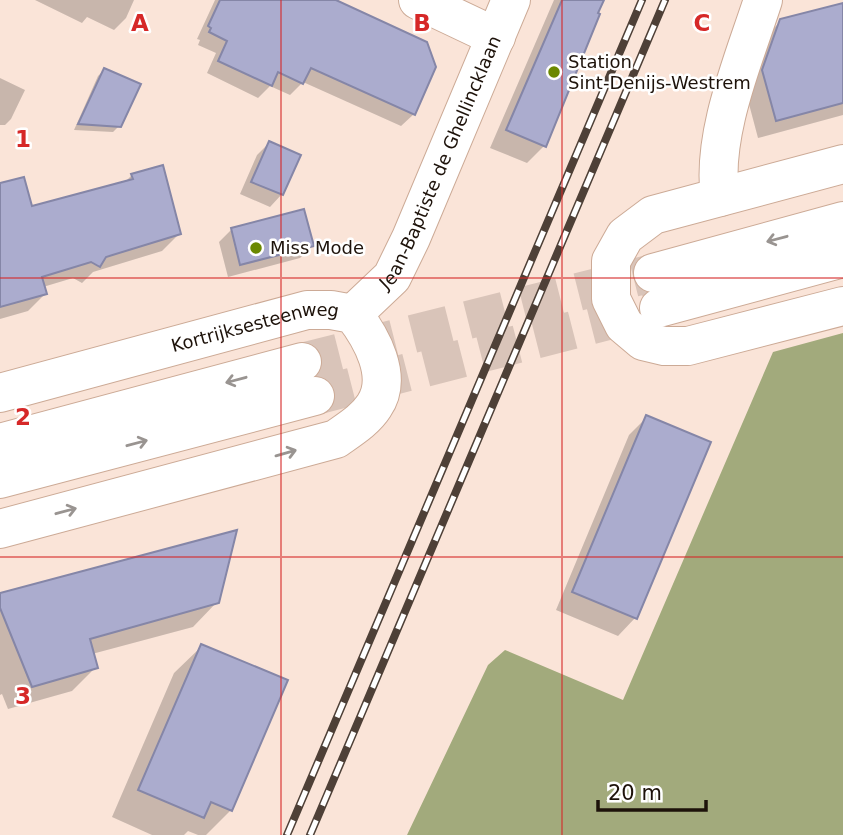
<svg xmlns="http://www.w3.org/2000/svg" width="843" height="835" font-family="'DejaVu Sans',sans-serif">
  <style>
    .forest { fill: #a2aa7c }
    .shadow { fill: #0003 }
    .building { fill: #abacce; stroke: #8586a7; stroke-width: 2 }
    .lines { fill: none; stroke-linecap: round; stroke-linejoin: round }
    .major-tunnel { stroke: #d9c4b9; stroke-width: 38; stroke-dasharray: 38 19; stroke-linecap: butt }
    .minor-casing { stroke: #ccaa96; stroke-width: 40 }
    .major-casing { stroke: #ccaa96; stroke-width: 40 }
    .minor { stroke: #fff; stroke-width: 38 }
    .major { stroke: #fff; stroke-width: 38 }
    .rail-casing { stroke: #4e4037; stroke-width: 8 }
    .rail { stroke: #fff; stroke-width: 5; stroke-dasharray: 16; stroke-linecap: butt }
    .oneway { stroke: #999491 }
    .grid { fill: none; stroke: #d62828; stroke-width: 2; stroke-opacity: 0.55 }
    .poi-dot { fill: #6b8800; stroke: #fff; stroke-width: 2.5 }
    .labels { text-anchor: middle; stroke-width: 5; stroke-linejoin: round; paint-order: stroke }
    .poi-label { font-size: 18px; fill: #1d120a; stroke: #fff; text-anchor: start }
    .street-label { font-size: 18px; fill: #1d120a; stroke: #fff }
    .grid-label { font-size: 23px; text-anchor: middle; font-weight: bold; fill: #d62828; stroke: #fff; stroke-width: 5; stroke-linejoin: round; paint-order: stroke }
  </style>
  <rect width="100%" height="100%" fill="#fae4d8"/>
  <path class="forest" d="M843 333V835H407L488 665 505 650 623 700 773 352Z"/>
  <path class="shadow" d="M35 0H134L126 18 114 30 87 17 82 23Z
    M215 0H332L414 114 401 126 303 82 290 95 270 86 258 98 207 73 216 53 198 45 200 40 197 39Z
    M554 0H602L544 146 527 163 490 148Z
    M843 4V115L758 138 745 89 763 39 781 21Z
    M104 70 119 126 113 132 74 130 98 76Z
    M0 78 25 90 11 119 5 125H0Z
    M269 143 282 194 270 207 240 194 257 155Z
    M132 175 179 234 162 251 93 272 82 283 73 278 43 287 45 294 28 311 0 319V185L31 208 124 183Z
    M231 230 312 246 300 258 228 277 219 242Z
    M647 417 635 618 618 636 556 610 629 435Z
    M0 595 217 602 193 627 92 654 96 667 72 691 8 709 2 694 0 695Z
    M202 646 231 810 206 835H198L188 831 184 835H152L112 817 174 673Z"/>
  <path class="building" d="M220 0H336L427 42 436 67 415 115 311 68 303 84 278 72 272 86 218 61 227 41 209 32 211 28 208 26Z
    M562 0H604L598 13 600 14 546 147 506 130Z
    M843 3V103L776 121 762 70 780 19Z
    M104 68 141 84 121 127 78 124Z
    M269 141 301 155 283 195 251 182Z
    M163 165 181 234 106 257 100 267 91 262 42 277 47 294 0 307V183L24 177 32 206 133 179 131 174Z
    M304 209 314 246 240 265 231 228Z
    M646 415 711 442 637 619 572 592Z
    M237 530 219 603 90 639 98 668 32 687 0 608V593Z
    M201 644 288 680 232 811 211 802 204 818 138 790Z"/>
  <g class="lines">
    <path class="major-tunnel" d="M302 362 653 273
      M315 396 659 308"/>
    <g class="minor-casing">
      <g id="minor">
        <path d="M418 0 496 37"/>
        <path d="M843 164 653 215 625 236 611 261V299L624 325 643 341 664 346H688L843 306"/>
        <path d="M720 197C711 135 744 59 763 0"/>
        <path id="s1" d="M353 314 392 277 411 238 511 0"/>
        <path id="s2" d="M0 393 307 310H331L353 314C371 337 394 377 374 406 365 420 350 429 336 439L0 529"/>
      </g>
    </g>
    <g class="major-casing">
      <path id="major" d="M653 273 843 221
        M659 308 843 258
        M0 443 302 362
        M0 479 315 396"/>
    </g>
    <use href="#minor" class="minor"/>
    <use href="#major" class="major"/>
    <g class="rail-casing">
      <path id="rail" d="M287 835 642 0
        M310 835 665 0"/>
    </g>
    <use href="#rail" class="rail"/>
  </g>
  <defs><path id="oneway-shaft" d="M-6 0H5M1.5-3L5.5 0L1.5 3" fill="none" stroke-width="1.6" stroke-linecap="round" stroke-linejoin="round" transform="scale(1.75)"/></defs>
  <g class="oneway">
    <use href="#oneway-shaft" transform="translate(777 239) rotate(165)"/>
    <use href="#oneway-shaft" transform="translate(236 380) rotate(165)"/>
    <use href="#oneway-shaft" transform="translate(137 443) rotate(-15)"/>
    <use href="#oneway-shaft" transform="translate(286 453) rotate(-16)"/>
    <use href="#oneway-shaft" transform="translate(66 511) rotate(-15)"/>
  </g>
  <path class="grid" d="M281 0V835M562 0V835M0 278H843M0 557H843"/>
  <g class="poi-dot">
    <circle cx="554" cy="72" r="7"/>
    <circle cx="256" cy="248" r="7"/>
  </g>
  <g class="labels">
    <g class="poi-label">
      <text x="568" y="68">Station<tspan x="568" dy="21">Sint-Denijs-Westrem</tspan></text>
      <text x="270" y="254">Miss Mode</text>
    </g>
    <g class="street-label">
      <text dy="6" stroke="none"><textPath href="#s1" startOffset="178">Jean-Baptiste de Ghellincklaan</textPath></text>
      <text dy="6" stroke="none"><textPath href="#s2" startOffset="264">Kortrijksesteenweg</textPath></text>
    </g>
  </g>
  <g class="grid-label">
    <text x="140" y="31">A</text>
    <text x="422" y="31">B</text>
    <text x="702" y="31">C</text>
    <text x="23" y="147">1</text>
    <text x="23" y="425">2</text>
    <text x="23" y="704">3</text>
  </g>
  <path d="M598 800v10h108v-10" fill="none" stroke="#1d120a" stroke-width="3.5"/>
  <text x="608" y="800" font-size="21" fill="#1d120a" stroke="#ffffff" stroke-width="5" paint-order="stroke">20 m</text>
</svg>
